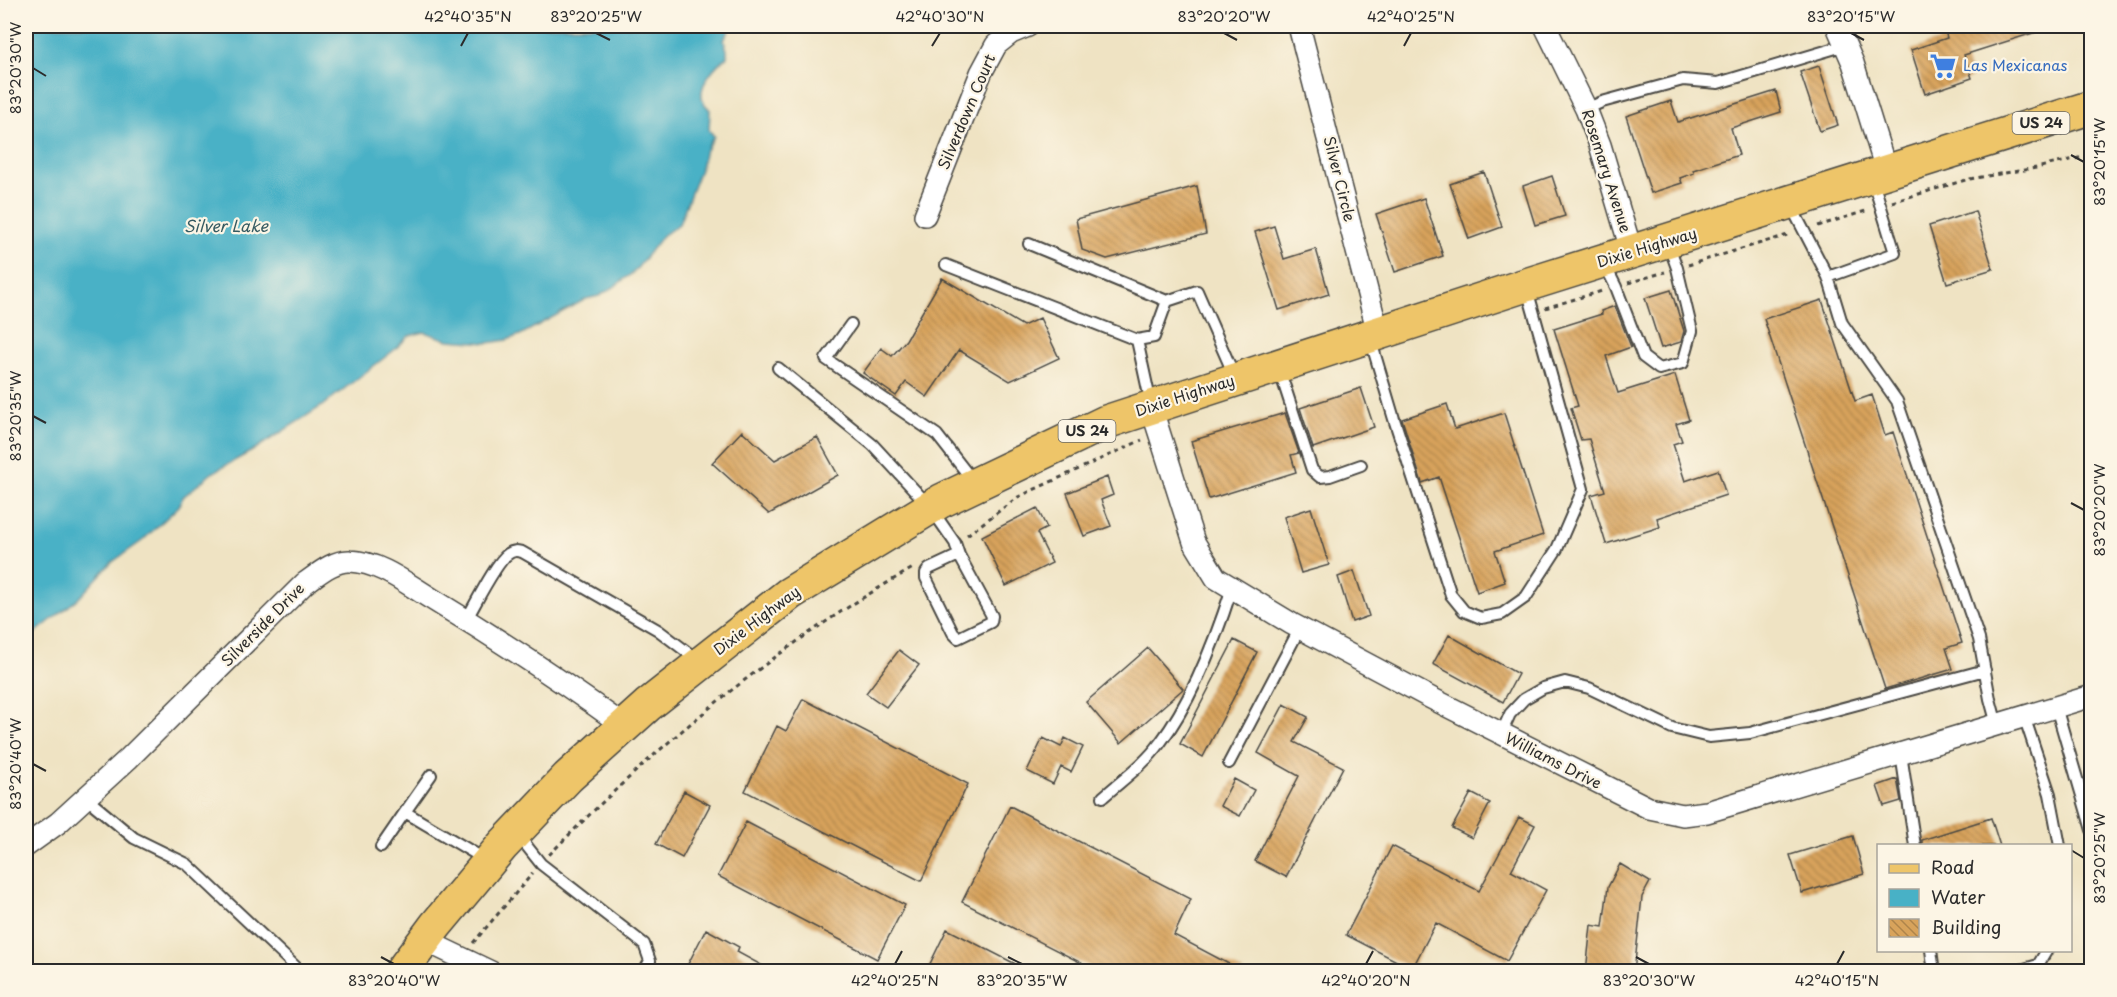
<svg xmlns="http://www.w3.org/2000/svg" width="2117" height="997" font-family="'Playpen Sans',sans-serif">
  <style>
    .water { fill: #48b1c6; stroke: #3a6e78; stroke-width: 1.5 }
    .building { fill: url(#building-back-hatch) }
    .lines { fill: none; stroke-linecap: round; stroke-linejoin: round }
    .lane-casing { stroke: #484742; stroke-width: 14 }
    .street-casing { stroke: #484742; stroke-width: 24 }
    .primary-casing { stroke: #484742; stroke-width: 36 }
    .path { stroke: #484742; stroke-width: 3; stroke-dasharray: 4.5 4.5; stroke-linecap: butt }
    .lane { stroke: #fff; stroke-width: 10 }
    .street { stroke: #fff; stroke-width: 21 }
    .primary { stroke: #eec569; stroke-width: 33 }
    .ticks { fill: none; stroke: #2b2b2b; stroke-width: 2 }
    .labels { text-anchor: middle; stroke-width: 4.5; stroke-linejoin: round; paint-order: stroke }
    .shield { fill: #fcf5e5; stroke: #6a6863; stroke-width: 1.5 }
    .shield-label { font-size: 14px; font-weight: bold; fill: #2b2b2b }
    .shop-label { font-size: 15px; fill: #366cbe; stroke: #fcf5e5; text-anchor: start }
    .street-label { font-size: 15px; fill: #2b2b2b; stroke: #fcf5e5 }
    .water-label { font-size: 16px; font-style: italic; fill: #355a61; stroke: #fcf5e5 }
    .neatline { fill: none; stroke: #2b2b2b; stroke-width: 2 }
    .ticks-label { font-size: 15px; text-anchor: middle; fill: #2b2b2b }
  </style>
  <defs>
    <pattern id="building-back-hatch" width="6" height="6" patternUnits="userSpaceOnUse" patternTransform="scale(1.5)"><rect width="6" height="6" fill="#d8a35b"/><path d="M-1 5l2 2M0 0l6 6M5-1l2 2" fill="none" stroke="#af854b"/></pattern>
  </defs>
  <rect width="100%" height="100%" fill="#fcf5e5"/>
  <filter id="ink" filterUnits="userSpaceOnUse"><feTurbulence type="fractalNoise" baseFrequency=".0167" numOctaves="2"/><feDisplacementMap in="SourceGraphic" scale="12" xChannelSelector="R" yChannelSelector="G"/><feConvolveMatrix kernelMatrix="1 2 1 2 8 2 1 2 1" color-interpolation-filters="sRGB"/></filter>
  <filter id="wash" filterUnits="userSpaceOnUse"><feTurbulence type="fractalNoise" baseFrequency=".008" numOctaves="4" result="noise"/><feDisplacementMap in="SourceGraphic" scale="24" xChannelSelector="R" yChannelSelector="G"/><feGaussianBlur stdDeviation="1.35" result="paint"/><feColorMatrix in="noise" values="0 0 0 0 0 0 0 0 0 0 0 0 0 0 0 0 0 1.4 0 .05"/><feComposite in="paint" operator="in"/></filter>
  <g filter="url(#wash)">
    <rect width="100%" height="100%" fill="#efe3c3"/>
    <path class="water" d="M26 26H732L724 40 727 50V57C716 64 700 83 702 97 702 103 707 106 710 110L709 130 714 136 704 153 702 164 679 224 661 237 635 271 614 287 599 296 586 299 520 335 507 340 488 343 448 340 424 332 409 336 393 351 322 406 252 451 212 473 183 497 179 506 142 541 111 563 79 598 26 640Z"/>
    <g id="blocks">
      <path class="building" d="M1960 26H2045L2046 29 1964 55 1972 78 1925 94 1911 50 1947 38 1945 31Z
        M1819 66 1838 125 1820 131 1800 72Z
        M1776 91 1781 112 1731 128 1739 155 1693 170 1694 173 1680 178 1682 183 1651 193 1626 116 1671 101 1678 122Z
        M1484 172 1502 227 1469 239 1450 184Z
        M1552 176 1565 216 1535 225 1523 186Z
        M1197 186 1206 234 1107 259 1082 250 1076 219Z
        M1424 198 1443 256 1395 272 1376 214Z
        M1975 211 1993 269 1947 283 1929 226Z
        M1274 226 1284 259 1316 249 1329 294 1279 310 1255 232Z
        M942 278 1023 326 1040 318 1059 358 1010 381 959 350 927 397 906 382 896 396 863 373 881 348 892 356 906 340Z
        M1671 290 1684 331 1681 342 1661 348 1645 298Z
        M1822 300 1855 401 1872 395 1885 435 1893 432 1962 643 1946 648 1953 669 1885 689 1764 319Z
        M1615 306 1631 347 1606 356 1618 393 1675 375 1689 420 1676 424 1682 441 1673 444 1685 481 1718 470 1726 495 1657 518 1660 527 1606 544 1591 495 1605 491 1589 439 1581 440 1571 408 1578 406 1554 329 1602 314 1601 311Z
        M1361 388 1374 427 1313 448 1300 408Z
        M1447 404 1455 429 1504 413 1543 535 1495 551 1505 582 1477 592 1439 477 1422 483 1402 419Z
        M1285 413 1299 453 1291 455 1296 472 1209 499 1191 441Z
        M742 431 775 460 817 437 838 475 769 514 712 463Z
        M1107 477 1113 495 1101 500 1111 526 1084 536 1067 493Z
        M1037 508 1047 528 1037 533 1052 563 1006 586 982 536Z
        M1311 508 1329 565 1301 573 1284 517Z
        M1354 571 1369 616 1352 622 1338 577Z
        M1449 635 1518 674 1503 702 1433 664Z
        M1234 640 1257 652 1203 757 1180 744Z
        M1148 648 1183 689 1121 743 1086 702Z
        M899 650 919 665 886 707 866 693Z
        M803 699 968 784 921 881 745 791 777 726 786 731Z
        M1284 704 1308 717 1294 742 1343 767 1286 877 1255 861 1299 776 1258 753Z
        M1043 738 1061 747 1065 738 1083 747 1071 772 1061 767 1053 784 1027 771Z
        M1234 779 1254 790 1240 816 1220 806Z
        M1897 779 1901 801 1884 806 1877 786Z
        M684 791 710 805 682 858 656 844Z
        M1471 793 1490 803 1472 838 1452 828Z
        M1010 806 1191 899 1174 935 1244 972H1099L962 902Z
        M1519 817 1535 825 1511 871 1546 890 1507 961 1436 923 1412 969 1346 935 1392 846 1479 891Z
        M1991 818 2000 846H1922V840Z
        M746 822 905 905 877 959 718 876Z
        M1853 836 1864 874 1802 893 1790 855Z
        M1620 864 1650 882 1642 897 1634 972H1586L1591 925 1603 927 1608 887Z
        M706 929 739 947 737 952 774 972H684Z
        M947 929 1031 972H926Z"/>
    </g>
  </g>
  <g filter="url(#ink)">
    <use href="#blocks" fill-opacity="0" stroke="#484742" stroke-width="1.5"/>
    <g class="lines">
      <g class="lane-casing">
        <path id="lane" d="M1586 109 1602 102 1683 80 1718 83 1846 45
          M1791 206 1828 277 1842 323 1897 401 1979 639 1990 699 1997 725
          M1029 244 1167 301
          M946 265 1137 340 1151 404
          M1605 265 1616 287 1643 357 1659 369 1683 363 1692 331 1677 268 1668 243
          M1828 277 1895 253 1872 178
          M851 324 826 359 937 435 973 481
          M1370 338 1394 419 1451 595 1464 611 1481 618 1502 614 1526 597 1557 549 1583 489 1527 289
          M1137 340 1154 337 1167 301 1197 291 1234 375
          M778 368 873 445 930 507 955 543 959 555 992 616 991 622 958 638 953 633 926 578V573L929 569 959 555
          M1279 369 1312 470 1320 477 1330 476 1361 465
          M466 620C475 605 496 562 508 554 513 550 517 551 522 552L658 630 699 661
          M2056 707 2092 830
          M2024 716 2050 794 2060 846
          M1501 734 1510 714 1524 699 1543 688 1565 682 1589 688 1672 728 1709 737 1750 733 1985 670
          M1901 754 1915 846
          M1229 763 1300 628
          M1103 797C1122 780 1145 764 1160 743 1192 701 1216 638 1232 588
          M86 798 134 838 187 864 301 972
          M405 812 431 775
          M518 835 541 864 644 944 650 961 644 972
          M381 847 405 812 486 860
          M1931 950 1934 972
          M2014 972 2038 965 2047 950"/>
      </g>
      <g class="street-casing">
        <path id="street" d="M1299 26 1378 333
          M1545 26 1586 109 1600 145 1632 253
          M1837 26 1853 63 1887 173
          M925 215 981 73 996 45 1011 33 1028 26
          M1151 407 1194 542 1216 578 1292 624 1431 698 1649 808 1683 815 1707 812 2092 696
          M26 846 58 823 128 759 305 583C318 574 334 560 350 561 380 562 407 584 432 599 498 639 562 681 624 726
          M424 940 491 972"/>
      </g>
      <g class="primary-casing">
        <path id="primary" d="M401 972 436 925 503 845 568 777 648 705 789 594 941 501 1106 422 1526 285 2092 107"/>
      </g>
      <path class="path" d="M1892 202 1969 179 2036 168 2092 155
        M1818 226 1869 210
        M1688 265 1791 234
        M1628 283 1665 272
        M1545 308 1602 291
        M967 535 1018 497 1142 440
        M549 855C658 744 777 645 913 568
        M473 943 533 873"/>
      <use href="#lane" class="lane"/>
      <use href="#street" class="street"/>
      <use href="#primary" class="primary"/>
    </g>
  </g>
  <path class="ticks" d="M596 33 610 40M1224 33 1237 40M1851 33 1864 40M461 46 468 33M932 46 940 33M1404 46 1411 33M33 68 46 76M2071 155 2084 162M33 416 46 423M2071 503 2084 510M33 764 46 771M2071 850 2084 858M381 957 394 964M1008 957 1022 964M1636 957 1649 964M895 964 902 951M1366 964 1373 951M1837 964 1844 951"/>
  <defs>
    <g id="supermarket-bare" transform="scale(2.07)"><path d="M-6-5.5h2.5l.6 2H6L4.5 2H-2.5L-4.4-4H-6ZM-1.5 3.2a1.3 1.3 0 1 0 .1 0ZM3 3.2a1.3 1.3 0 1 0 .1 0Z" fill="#3f7fe0" stroke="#fcf5e5" stroke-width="2.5" paint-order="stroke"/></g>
  </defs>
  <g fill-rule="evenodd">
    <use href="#supermarket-bare" x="1943" y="66"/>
  </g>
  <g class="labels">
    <g class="shield">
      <rect x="2012.5" y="112" width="57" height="22" rx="4.5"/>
      <rect x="1058.5" y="420" width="57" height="22" rx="4.5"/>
    </g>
    <g class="shield-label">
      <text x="2041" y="128">US 24</text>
      <text x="1087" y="436">US 24</text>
    </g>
    <g class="shop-label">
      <text x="1963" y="71">Las Mexicanas</text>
    </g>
    <g class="street-label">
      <text transform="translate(967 112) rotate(-67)" y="5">Silverdown Court</text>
      <text transform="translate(1606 171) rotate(72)" y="5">Rosemary Avenue</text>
      <text transform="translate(1339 179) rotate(76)" y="5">Silver Circle</text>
      <text transform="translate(1647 248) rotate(-17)" y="5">Dixie Highway</text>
      <text transform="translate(1185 396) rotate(-18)" y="5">Dixie Highway</text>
      <text transform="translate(757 621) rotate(-37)" y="5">Dixie Highway</text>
      <text transform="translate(263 625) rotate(-45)" y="5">Silverside Drive</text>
      <text transform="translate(1553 761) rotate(27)" y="5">Williams Drive</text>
    </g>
    <g class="water-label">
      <text x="226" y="232">Silver Lake</text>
    </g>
  </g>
  <rect width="2117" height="997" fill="none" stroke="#fcf5e5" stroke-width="66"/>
  <rect x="1877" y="844" width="195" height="108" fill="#fcf5e5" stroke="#a8a49b" stroke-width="1.5"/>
  <rect x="1889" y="864" width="30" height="9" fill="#eec569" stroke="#a8a49b" stroke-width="1.5"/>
  <text x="1931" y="874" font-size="18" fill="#2b2b2b">Road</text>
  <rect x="1889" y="889" width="30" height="18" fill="#48b1c6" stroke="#a8a49b" stroke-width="1.5"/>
  <text x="1931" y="904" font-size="18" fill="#2b2b2b">Water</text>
  <rect x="1889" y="919" width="30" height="18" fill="url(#building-back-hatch)" stroke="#a8a49b" stroke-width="1.5"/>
  <text x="1931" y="934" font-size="18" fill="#2b2b2b">Building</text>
  <rect x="33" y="33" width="2051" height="931" class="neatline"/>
  <g class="ticks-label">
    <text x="468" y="22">42°40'35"N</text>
    <text x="596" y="22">83°20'25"W</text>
    <text x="940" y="22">42°40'30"N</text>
    <text x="1224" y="22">83°20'20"W</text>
    <text x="1411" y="22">42°40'25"N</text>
    <text x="1851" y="22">83°20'15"W</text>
    <text transform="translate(16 68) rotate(-90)" y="5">83°20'30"W</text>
    <text transform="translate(2100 162) rotate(-90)" y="5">83°20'15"W</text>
    <text transform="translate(16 416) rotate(-90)" y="5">83°20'35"W</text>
    <text transform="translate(2100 510) rotate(-90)" y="5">83°20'20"W</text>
    <text transform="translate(16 764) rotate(-90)" y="5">83°20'40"W</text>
    <text transform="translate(2100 858) rotate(-90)" y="5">83°20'25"W</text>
    <text x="394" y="986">83°20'40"W</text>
    <text x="895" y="986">42°40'25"N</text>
    <text x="1022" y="986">83°20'35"W</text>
    <text x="1366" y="986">42°40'20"N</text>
    <text x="1649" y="986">83°20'30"W</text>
    <text x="1837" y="986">42°40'15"N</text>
  </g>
</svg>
